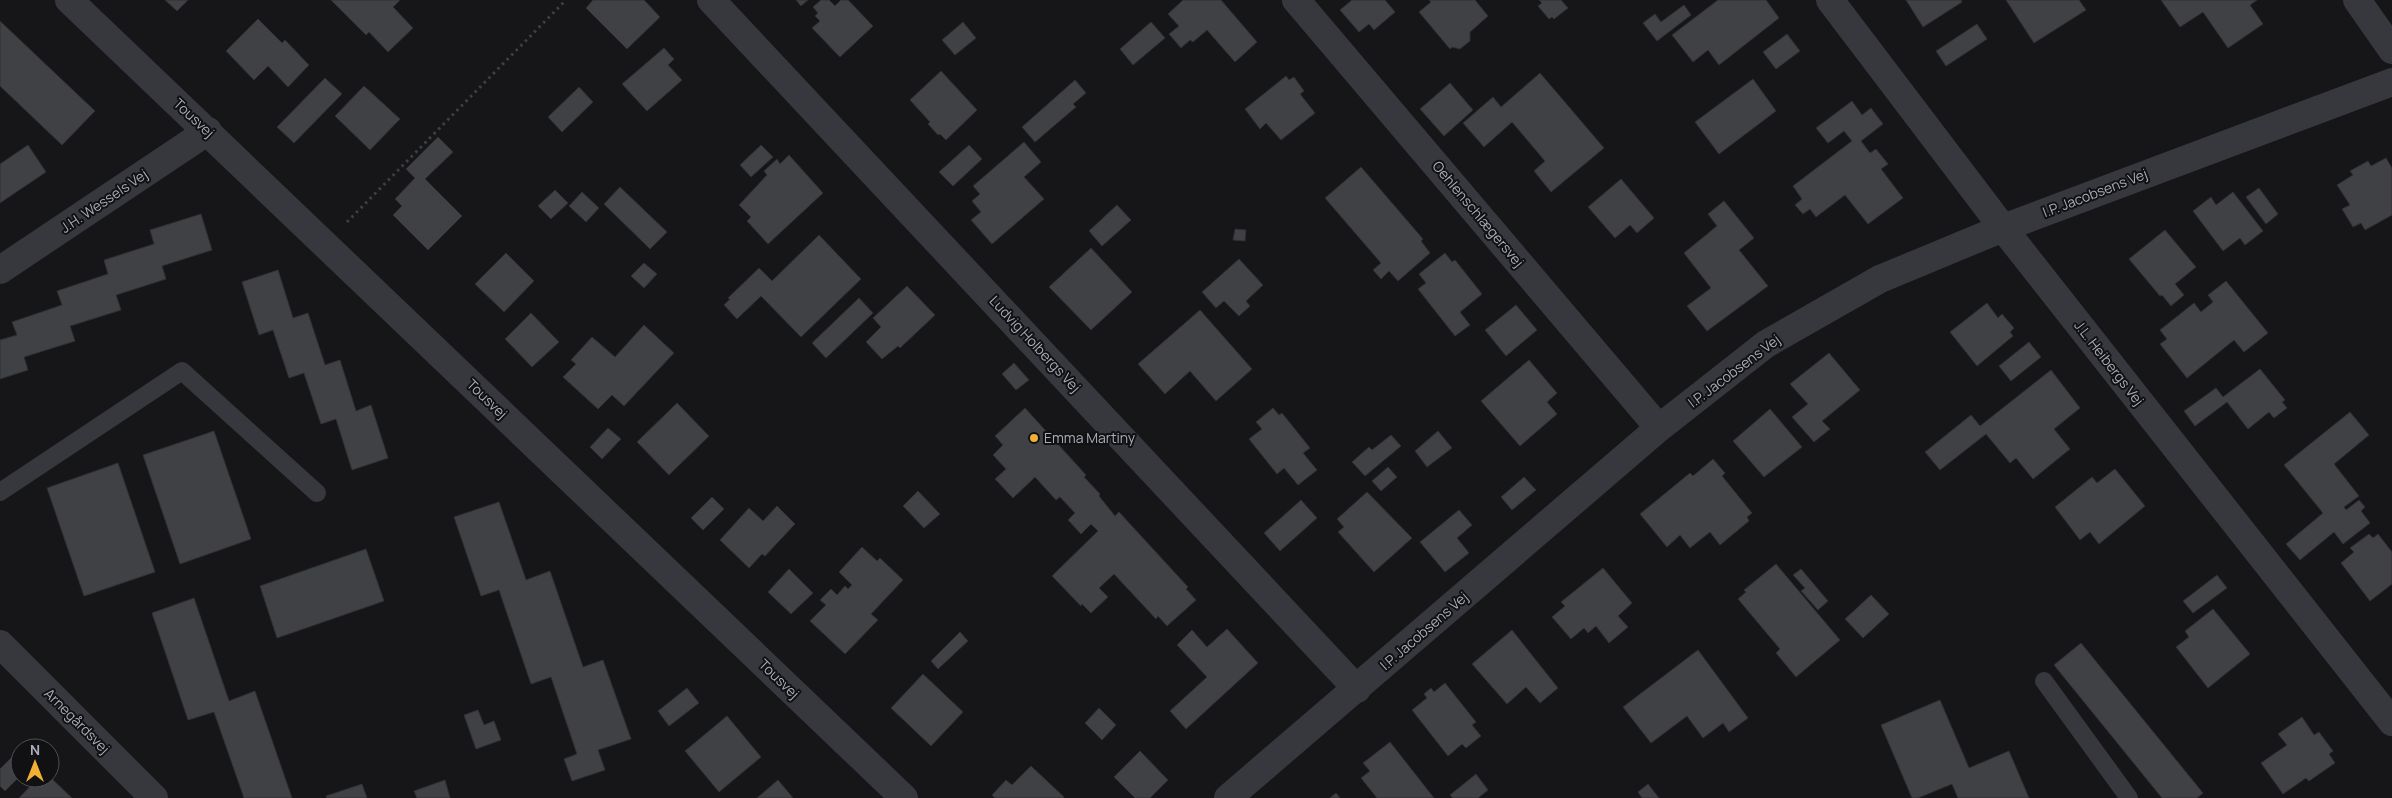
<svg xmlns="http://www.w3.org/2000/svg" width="2392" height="798" font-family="Manrope,sans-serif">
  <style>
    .building { fill: #404145; stroke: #303034 }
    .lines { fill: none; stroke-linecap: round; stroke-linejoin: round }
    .path { stroke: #3d3f44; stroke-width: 3; stroke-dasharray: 2.5 4; stroke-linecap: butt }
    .service { stroke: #37383d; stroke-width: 18 }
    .minor { stroke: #37383d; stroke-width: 28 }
    .poi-dot { fill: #f2b134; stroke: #111113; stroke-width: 2 }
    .labels { text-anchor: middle; stroke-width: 4; stroke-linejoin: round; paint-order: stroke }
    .street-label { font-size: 14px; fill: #a8adb8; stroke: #111113 }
    .poi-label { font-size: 14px; fill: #a8adb8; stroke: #111113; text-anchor: start }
  </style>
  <rect width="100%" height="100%" fill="#161618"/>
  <path class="building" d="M165 0H188L177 11Z
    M331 0H400L393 7 413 28 388 52 369 32 366 35Z
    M593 0H644L660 17 627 49 586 8Z
    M796 0H808L801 6Z
    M821 0H829L835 6 841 0H848L873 26 840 57 812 28 820 21 815 16 818 13 813 7Z
    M1183 0H1221L1257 42 1235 62 1207 30 1193 42 1190 40 1181 48 1169 34 1179 26 1168 14Z
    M1352 0H1385L1395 12 1374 30 1369 24 1359 32 1340 10Z
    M1429 0H1475L1488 16 1470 32V41L1460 49 1452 47 1450 49 1419 12 1431 2Z
    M1539 0H1561L1568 8 1554 19 1552 17 1549 19 1538 6 1542 3Z
    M1718 0H1766L1779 18 1719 65 1708 50 1693 62 1672 35Z
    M1906 0H1961L1962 2 1923 27Z
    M2006 0H2079L2086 10 2034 43Z
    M2161 0H2257L2250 5 2263 24 2228 48 2203 12 2180 27Z
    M1684 5 1691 15 1657 41 1643 23 1655 14 1661 22Z
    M258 19 282 43 285 40 309 65 288 87 268 66 254 80 226 51Z
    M0 21 95 111 62 145 0 86Z
    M963 22 976 38 955 55 942 40Z
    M1151 22 1165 38 1133 65 1120 49Z
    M1977 24 1987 39 1946 66 1936 51Z
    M1787 34 1800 51 1776 69 1763 52Z
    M664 48 674 59 668 65 682 80 647 111 622 84Z
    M941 71 977 110 946 140 940 134 938 135 928 124 930 122 910 100Z
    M1540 73 1604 148 1551 192 1534 171 1545 161 1512 122 1484 147 1463 123 1493 97 1501 107Z
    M1286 76 1289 80 1294 77 1304 91 1300 94 1315 113 1281 140 1266 123 1260 129 1245 109Z
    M325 78 342 94 294 143 277 127Z
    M1753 79 1776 111 1719 154 1695 122Z
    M1075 80 1086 93 1073 104 1076 107 1035 142 1022 127Z
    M1450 83 1473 110 1444 136 1420 109Z
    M364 86 400 119 370 150 335 116Z
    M579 87 593 102 562 132 548 117Z
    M1852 101 1862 115 1871 108 1883 124 1861 141 1870 153 1876 149 1888 164 1881 169 1903 198 1868 224 1845 195 1816 217 1810 209 1803 214 1795 205 1802 199 1793 186 1852 141 1844 131 1828 143 1816 128Z
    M438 137 453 152 425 179 462 216 428 250 393 215 402 206 395 199 415 178 406 169Z
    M1024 142 1041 162 1024 177 1044 199 992 244 971 220 981 212 972 201 980 194 973 186Z
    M28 145 46 172 0 203V164Z
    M761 145 773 157 751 177 740 165Z
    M969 145 982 159 953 186 939 172Z
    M789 155 823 193 768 244 747 221 751 217 739 205 767 175 764 171 777 159 780 164Z
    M2386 158 2392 168V215L2365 230 2361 223 2353 227 2342 209 2350 205 2337 185 2353 175 2350 171 2368 161 2371 166Z
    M1361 167 1423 239 1421 241 1430 253 1398 281 1389 271 1381 279 1373 270 1381 263 1325 198Z
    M1621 179 1654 218 1637 233 1630 225 1615 238 1588 207Z
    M620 187 667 232 650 249 604 204Z
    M2259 188 2278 214 2266 224 2246 197Z
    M555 190 568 203 551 219 538 206Z
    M582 192 599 208 586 222 569 206Z
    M2233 192 2263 231 2245 245 2240 238 2223 251 2193 211 2211 197 2216 205Z
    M1724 201 1754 238 1739 250 1768 286 1707 331 1687 306 1711 288 1684 253 1717 226 1708 214Z
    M1117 205 1131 220 1102 246 1089 231Z
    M201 214 212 250 162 266 166 279 116 295 121 310 70 326 75 341 24 357 28 370 0 379V340L17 335 12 322 62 305 57 291 108 274 104 260 154 244 150 230Z
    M1235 229 1246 230 1245 241 1233 240Z
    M2165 230 2196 267 2175 284 2184 295 2171 306 2162 295 2160 296 2129 259Z
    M819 235 861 279 801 337 761 296 737 319 724 305 730 299 728 298 759 268 772 281Z
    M1091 248 1132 292 1091 330 1049 287Z
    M506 253 534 281 504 312 475 284Z
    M1445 253 1452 262 1455 260 1482 294 1460 312 1470 325 1455 336 1418 289 1426 283 1419 274Z
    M1239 259 1263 285 1246 301 1250 306 1239 316 1224 301 1216 308 1202 292Z
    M644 263 657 274 644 288 631 276Z
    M278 270 293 318 308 313 325 365 340 360 356 411 371 405 388 458 352 470 336 419 321 424 304 373 289 378 273 330 259 335 242 282Z
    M2226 281 2268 333 2244 352 2234 340 2187 378 2160 344 2167 339 2160 330 2194 303 2201 312 2213 302 2208 295Z
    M907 286 935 315 900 348 898 346 882 359 866 342 881 327 873 318Z
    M859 298 873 313 826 358 812 343Z
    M1987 303 1998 318 2002 314 2014 328 2010 332 2013 336 1977 366 1950 332Z
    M1516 305 1537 330 1506 356 1485 330Z
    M1200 310 1252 369 1216 401 1190 371 1165 394 1138 364Z
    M531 313 559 342 532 367 505 339Z
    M644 325 674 353 624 406 612 395 598 409 563 377 576 364 571 360 592 337 615 357Z
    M2029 342 2041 357 2011 381 1999 366Z
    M1829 353 1860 390 1822 421 1830 429 1814 442 1792 417 1808 404 1790 384Z
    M1529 360 1557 393 1547 402 1557 414 1520 446 1481 401Z
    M1014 363 1029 380 1016 390 1002 374Z
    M2260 369 2285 400 2282 402 2287 408 2274 418 2269 412 2248 429 2227 402 2195 426 2184 411 2216 388 2223 397Z
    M2051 370 2080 408 2054 429 2070 449 2033 479 2016 458 2010 463 1986 434 1940 470 1925 452 1971 415 1980 426Z
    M677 403 709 436 669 475 637 442Z
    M1025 408 1086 475 1084 477 1100 494 1099 496 1115 516 1119 512 1188 587 1186 589 1196 600 1167 626 1158 616 1156 619 1114 574 1099 588 1108 597 1091 613 1082 604 1081 606 1052 576 1098 531 1091 524 1081 534 1068 520 1075 513 1060 497 1056 500 1035 477 1013 498 995 479 1006 469 993 455 1003 445 995 436Z
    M1273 408 1279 415 1282 413 1310 448 1303 453 1317 470 1298 485 1284 468 1277 474 1249 439 1262 429 1256 422Z
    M1770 409 1802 447 1764 477 1733 441Z
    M2350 412 2369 435 2334 464 2359 496 2344 507 2346 510 2359 500 2365 507 2361 511 2370 523 2343 544 2334 532 2300 560 2286 544 2323 513 2284 465Z
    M608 428 621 439 602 459 590 447Z
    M214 431 251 539 180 564 143 455Z
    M1438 431 1452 448 1427 467 1415 451Z
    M1391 435 1401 446 1365 476 1352 462 1369 447 1372 450Z
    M1713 459 1725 473 1722 476 1752 513 1747 517 1749 521 1720 545 1710 532 1690 548 1680 535 1667 547 1640 514 1690 473 1693 476Z
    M118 463 155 572 84 596 47 488Z
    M1388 467 1397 477 1381 491 1372 481Z
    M2115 469 2145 506 2099 544 2090 532 2080 540 2055 507 2092 477 2097 483Z
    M1524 477 1536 490 1512 510 1501 497Z
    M918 491 940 514 924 528 903 506Z
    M1367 492 1412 538 1374 572 1338 532 1344 527 1337 519Z
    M712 497 724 509 703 530 691 518Z
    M1301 500 1317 518 1280 551 1264 533Z
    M499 502 526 580 550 571 583 667 603 660 631 739 598 750 605 770 572 781 564 759 577 754 551 677 531 684 499 590 481 596 454 517Z
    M777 506 795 524 765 556 762 554 749 568 720 540 749 508 763 521Z
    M1459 510 1472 525 1457 538 1469 553 1445 572 1420 542Z
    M2369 534 2373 538 2378 534 2392 552V584L2370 601 2341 563 2354 552 2350 548Z
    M862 547 877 561 880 558 903 580 871 614 878 620 845 654 810 621 826 605 820 600 831 589 837 595 845 586 848 589 852 585 839 572Z
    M366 549 384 601 277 638 260 586Z
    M1776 564 1840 640 1796 677 1776 653 1780 649 1738 599 1746 592 1744 590Z
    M1603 568 1632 603 1618 616 1628 627 1609 643 1596 626 1588 633 1584 628 1571 639 1552 617 1565 606 1561 602Z
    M789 569 813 593 791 614 768 592Z
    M1801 569 1828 601 1818 610 1801 591 1805 588 1793 575Z
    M2217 575 2227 588 2193 613 2183 601Z
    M1871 595 1889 614 1863 638 1845 619Z
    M194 598 229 701 255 691 292 798H244L214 712 188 720 152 613Z
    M2213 609 2250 654 2208 688 2176 647 2189 637 2185 631Z
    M1227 629 1258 663 1186 729 1170 711 1207 677 1177 645 1192 630 1207 647Z
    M1512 630 1558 688 1540 703 1526 687 1507 704 1472 664Z
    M960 632 968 641 938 669 931 661Z
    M2081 643 2203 793 2197 798H2162L2054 665Z
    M1698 650 1748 718 1729 732 1723 723 1703 738 1687 716 1651 743 1623 707Z
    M923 674 963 712 931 746 891 708Z
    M1445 683 1476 722 1472 725 1481 736 1466 748 1462 744 1448 756 1412 710 1427 698 1424 694 1431 688 1434 692Z
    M687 688 699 703 669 726 658 711Z
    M1940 700 1969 768 2009 751 2029 798H1958L1952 784 1918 798H1912L1881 725Z
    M1099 708 1116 725 1102 740 1085 723Z
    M478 710 484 725 494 721 501 740 476 749 464 715Z
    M727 716 761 757 719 792 685 751Z
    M2302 717 2314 735 2319 732 2333 751 2329 754 2335 763 2309 781 2306 778 2283 794 2261 763 2287 745 2278 734Z
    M1390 742 1434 798H1377L1361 778 1370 771 1363 763Z
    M20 749V776L5 791 0 786V769Z
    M1140 751 1168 780 1150 798H1135L1114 777Z
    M1031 766 1064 797 1063 798H995L992 795 1006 780 1012 785Z
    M1476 774 1488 790 1478 798H1453L1450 795Z
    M50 777 72 798H19L38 778Z
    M445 780 450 798H417L414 791Z
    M778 780 793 798H757Z
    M362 784 367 798H327L326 796Z
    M1648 784 1659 798H1642L1638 792Z
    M1336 793 1340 798H1330Z"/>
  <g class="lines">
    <path class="path" d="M347 222 566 0"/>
    <path class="service" d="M0 492 182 371 317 493
      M2044 681 2129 798"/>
    <path class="minor" d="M69 0 904 798
      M711 0 1357 689
      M1296 0 1659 428
      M1830 0 2003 228 2392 722
      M2357 0 2392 50
      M0 270 208 131
      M0 644 154 798
      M1228 798 1659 428 1766 344 1880 279 2003 228 2392 82"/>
  </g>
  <circle class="poi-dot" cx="1034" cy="438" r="5"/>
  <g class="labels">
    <g class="street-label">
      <text transform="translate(194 118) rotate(43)" y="5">Tousvej</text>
      <text transform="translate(2095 193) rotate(-21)" y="5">I.P. Jacobsens Vej</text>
      <text transform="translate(104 201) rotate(-34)" y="5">J.H. Wessels Vej</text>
      <text transform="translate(1478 214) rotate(50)" y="5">Oehlenschlægersvej</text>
      <text transform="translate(1035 344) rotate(47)" y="5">Ludvig Holbergs Vej</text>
      <text transform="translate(2109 363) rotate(52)" y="5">J.L. Heibergs Vej</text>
      <text transform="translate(1734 371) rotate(-37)" y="5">I.P. Jacobsens Vej</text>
      <text transform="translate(487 399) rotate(44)" y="5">Tousvej</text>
      <text transform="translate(1424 631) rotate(-41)" y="5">I.P. Jacobsens Vej</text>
      <text transform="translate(779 679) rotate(44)" y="5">Tousvej</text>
      <text transform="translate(77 721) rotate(45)" y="5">Arnegårdsvej</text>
    </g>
    <g class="poi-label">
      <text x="1044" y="443">Emma Martiny</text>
    </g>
  </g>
  <g transform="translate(35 763)"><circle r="24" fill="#111113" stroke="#4d4f55"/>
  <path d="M0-4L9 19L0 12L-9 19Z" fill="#f2b134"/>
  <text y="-8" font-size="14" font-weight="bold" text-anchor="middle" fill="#a8adb8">N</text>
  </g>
</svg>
